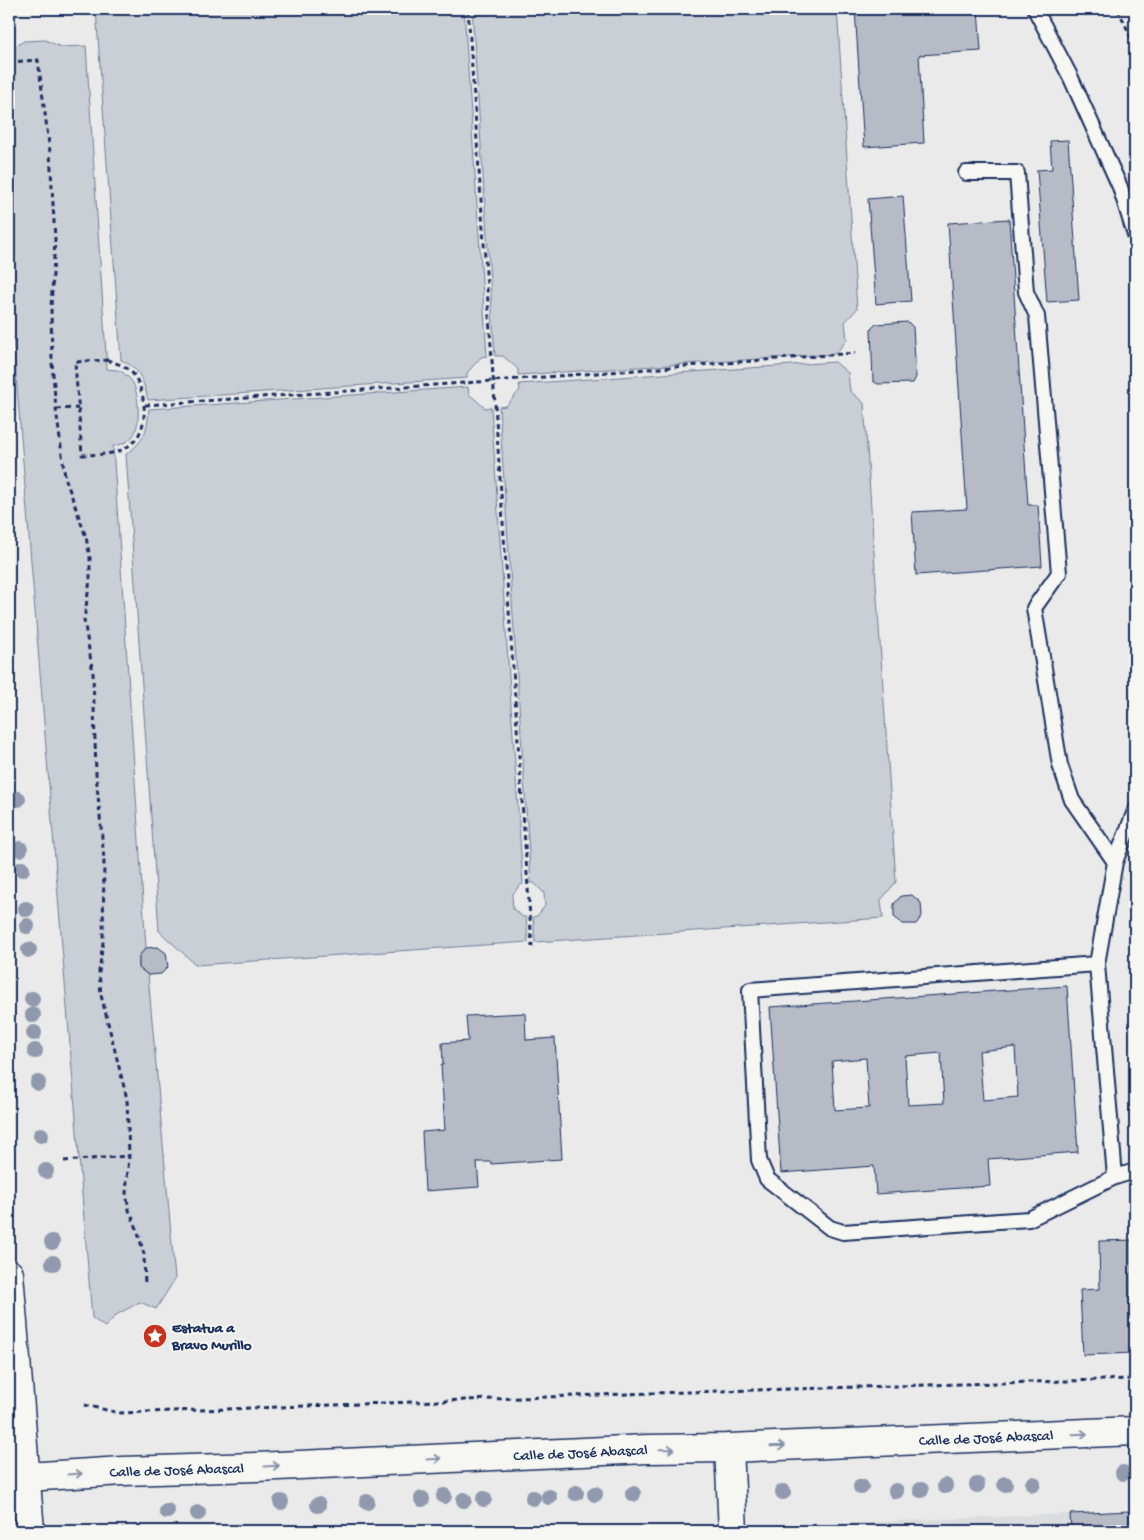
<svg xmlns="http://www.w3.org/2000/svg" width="1144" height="1540" font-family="'Gochi Hand',sans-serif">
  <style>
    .built { fill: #dadcde }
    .green { fill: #caced5; stroke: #727e9a }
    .building { fill: #b6bbc6; stroke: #1b2f5e; fill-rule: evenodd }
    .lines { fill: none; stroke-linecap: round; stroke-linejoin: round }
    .lane-casing { stroke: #1b2f5e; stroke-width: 18 }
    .secondary-casing { stroke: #1b2f5e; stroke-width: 31 }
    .primary-casing { stroke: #1b2f5e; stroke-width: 31 }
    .path { stroke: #1b2f5e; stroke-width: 3; stroke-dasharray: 5 4; stroke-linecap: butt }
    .lane { stroke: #f6f6f2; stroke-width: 14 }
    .secondary { stroke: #f6f6f2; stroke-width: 28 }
    .primary { stroke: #f6f6f2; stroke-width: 28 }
    .tree { fill: #9099ad }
    .oneway { stroke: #8892a8 }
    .labels { text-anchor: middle; stroke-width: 4; stroke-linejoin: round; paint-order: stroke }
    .poi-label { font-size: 15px; font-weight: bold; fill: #1b2f5e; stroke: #f6f6f2; text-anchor: start }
    .street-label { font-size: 15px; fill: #1b2f5e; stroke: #f6f6f2 }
  </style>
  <rect width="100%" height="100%" fill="#e9eae9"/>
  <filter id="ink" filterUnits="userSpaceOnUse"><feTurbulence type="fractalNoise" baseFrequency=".02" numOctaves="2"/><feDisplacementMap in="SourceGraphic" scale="10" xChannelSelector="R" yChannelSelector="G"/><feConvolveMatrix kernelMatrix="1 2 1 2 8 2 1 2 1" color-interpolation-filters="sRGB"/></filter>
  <g filter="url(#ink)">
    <path class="built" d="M1135 1511V1531H824L830 1524Z"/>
    <path class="green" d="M96 9H464L487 356 481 357 467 373V378L148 400C143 381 141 369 121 360Z
      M472 9H837L857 309 845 322 847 340 835 354 518 375V369L503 356H495Z
      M45 40 61 47 86 46 107 369C112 370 118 369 122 372 126 375 131 379 133 383 139 395 141 425 133 436 127 443 120 445 113 446L146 948 139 956V968L148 975 175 1279 156 1309 140 1302 116 1315 105 1327 92 1318 9 288V50L24 41Z
      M835 362 848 373 850 391 864 403 896 882 881 900 883 918 535 942 533 917 537 916 545 906 544 893 534 883H531L499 407 506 406 520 390 519 384Z
      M468 387 469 394 485 408 491 407 523 884 520 885 512 895 513 909 523 917H526L528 942 196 965 159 931 126 454C145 441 147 431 149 409Z"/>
    <path class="building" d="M855 9H978L981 51 919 55 924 143 864 147Z
      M1068 140 1079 300 1047 302 1037 170 1052 169 1050 141Z
      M903 196 911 301 876 304 868 199Z
      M1009 219 1028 505H1038L1042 566 916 575 912 512 967 509 948 223Z
      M908 322 913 327 916 377 913 383 878 384 873 381 871 329 876 324Z
      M912 895 921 903 922 916 916 924H903L894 917V904L901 896Z
      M158 947 166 953 168 967 161 974 148 975 139 968V956L146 948Z
      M1067 986 1078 1152 988 1159 990 1186 876 1194 874 1166 781 1173 770 1007ZM1015 1047 1018 1097 983 1100 979 1051ZM941 1053 944 1103 908 1105 905 1056ZM866 1058 869 1108 835 1110 832 1061Z
      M525 1013 526 1040 555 1038 562 1159 491 1164V1162H477L479 1187 425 1191 422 1132 445 1130 441 1065H443L442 1043 468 1041 466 1016Z
      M1135 1240V1353L1083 1355 1080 1290 1100 1289 1099 1241Z
      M1129 1511V1531H1071L1070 1514Z"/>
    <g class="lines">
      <g class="lane-casing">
        <path id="lane" d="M1035 9 1071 78 1120 187 1135 235
          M966 173H1017L1026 292 1037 316 1059 573 1034 608 1060 765 1072 800 1115 862
          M1097 964 1115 862 1135 811
          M1115 1177 1097 964 750 990 759 1160 767 1179 830 1228 843 1232 1029 1219 1115 1177 1135 1171"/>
      </g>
      <g class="secondary-casing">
        <path id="secondary" d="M9 1274 30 1531
          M729 1448 733 1531"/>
      </g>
      <g class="primary-casing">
        <g id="primary">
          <path id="s1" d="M9 1478 123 1471 256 1467 647 1449 729 1448 1135 1431"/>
        </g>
      </g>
      <path class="path" d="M468 9 532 947
        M1118 9 1135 46
        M9 62 38 60 50 152 55 239 51 308 52 362 56 409 65 477 86 537 90 558V580L84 620 93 673 96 774 104 859 103 942 99 972 101 995 127 1099 129 1156 126 1193 129 1210 136 1226 144 1254 145 1286
        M107 360C116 363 127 366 133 374 147 393 150 430 130 445 115 456 100 454 82 455L75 362Z
        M145 405 493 381 855 353
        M56 409 78 408
        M64 1161 129 1156
        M84 1405 120 1413 653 1393 1135 1379
        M119 1531 126 1527"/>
      <use href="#lane" class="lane"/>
      <use href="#secondary" class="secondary"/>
      <use href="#primary" class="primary"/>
    </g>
    <g class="tree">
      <circle cx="18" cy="799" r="8"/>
      <circle cx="20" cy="849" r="8"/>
      <circle cx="22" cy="869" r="8"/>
      <circle cx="26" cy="909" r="8"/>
      <circle cx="27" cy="926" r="8"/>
      <circle cx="29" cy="950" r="8"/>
      <circle cx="32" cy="999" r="8"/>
      <circle cx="33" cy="1015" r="8"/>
      <circle cx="34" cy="1033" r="8"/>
      <circle cx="35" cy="1051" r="8"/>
      <circle cx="38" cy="1083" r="8"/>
      <circle cx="41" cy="1135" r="8"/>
      <circle cx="46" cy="1171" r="8"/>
      <circle cx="52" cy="1242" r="8"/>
      <circle cx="53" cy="1263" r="8"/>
      <circle cx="1123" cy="1473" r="8"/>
      <circle cx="1005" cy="1484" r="8"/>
      <circle cx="1033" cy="1484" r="8"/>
      <circle cx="977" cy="1485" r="8"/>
      <circle cx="945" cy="1486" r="8"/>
      <circle cx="861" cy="1487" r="8"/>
      <circle cx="921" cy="1490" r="8"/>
      <circle cx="896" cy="1491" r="8"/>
      <circle cx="783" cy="1492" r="8"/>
      <circle cx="576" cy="1493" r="8"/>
      <circle cx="595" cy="1494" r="8"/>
      <circle cx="633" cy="1494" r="8"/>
      <circle cx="444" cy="1496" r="8"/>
      <circle cx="549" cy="1497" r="8"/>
      <circle cx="533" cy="1498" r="8"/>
      <circle cx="422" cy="1499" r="8"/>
      <circle cx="484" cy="1499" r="8"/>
      <circle cx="464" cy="1500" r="8"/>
      <circle cx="281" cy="1502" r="8"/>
      <circle cx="367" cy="1502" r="8"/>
      <circle cx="318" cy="1505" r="8"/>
      <circle cx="167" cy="1511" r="8"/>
      <circle cx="198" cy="1513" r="8"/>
    </g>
    <defs><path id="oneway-shaft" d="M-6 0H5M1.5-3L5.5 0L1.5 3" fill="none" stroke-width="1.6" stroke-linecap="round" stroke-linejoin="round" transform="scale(1.25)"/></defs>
    <g class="oneway">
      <use href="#oneway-shaft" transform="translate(1080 1434) rotate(-2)"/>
      <use href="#oneway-shaft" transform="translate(778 1446) rotate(-2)"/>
      <use href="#oneway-shaft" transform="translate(667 1449) rotate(-1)"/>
      <use href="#oneway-shaft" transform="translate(434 1459) rotate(-3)"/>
      <use href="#oneway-shaft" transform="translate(272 1466) rotate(-3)"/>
      <use href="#oneway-shaft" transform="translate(75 1474) rotate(-4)"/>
    </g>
  </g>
  <defs>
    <g id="sight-disc" transform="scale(1.25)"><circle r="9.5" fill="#c8321e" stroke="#f6f6f2"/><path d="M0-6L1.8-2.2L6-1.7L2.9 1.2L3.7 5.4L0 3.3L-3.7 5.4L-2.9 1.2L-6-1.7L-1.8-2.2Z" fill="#fff"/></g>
  </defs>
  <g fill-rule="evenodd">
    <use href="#sight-disc" x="155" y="1336"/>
  </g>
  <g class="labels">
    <g class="poi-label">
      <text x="172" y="1332">Estatua a<tspan x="172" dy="17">Bravo Murillo</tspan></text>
    </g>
    <g class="street-label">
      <text dy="5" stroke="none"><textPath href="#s1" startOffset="978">Calle de José Abascal</textPath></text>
      <text dy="5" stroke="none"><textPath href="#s1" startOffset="572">Calle de José Abascal</textPath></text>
      <text dy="5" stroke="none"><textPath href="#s1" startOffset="168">Calle de José Abascal</textPath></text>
    </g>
  </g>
  <rect width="1144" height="1540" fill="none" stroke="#f6f6f2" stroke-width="30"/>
  <rect x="15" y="15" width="1114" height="1510" fill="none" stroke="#1b2f5e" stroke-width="2" filter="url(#ink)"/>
</svg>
